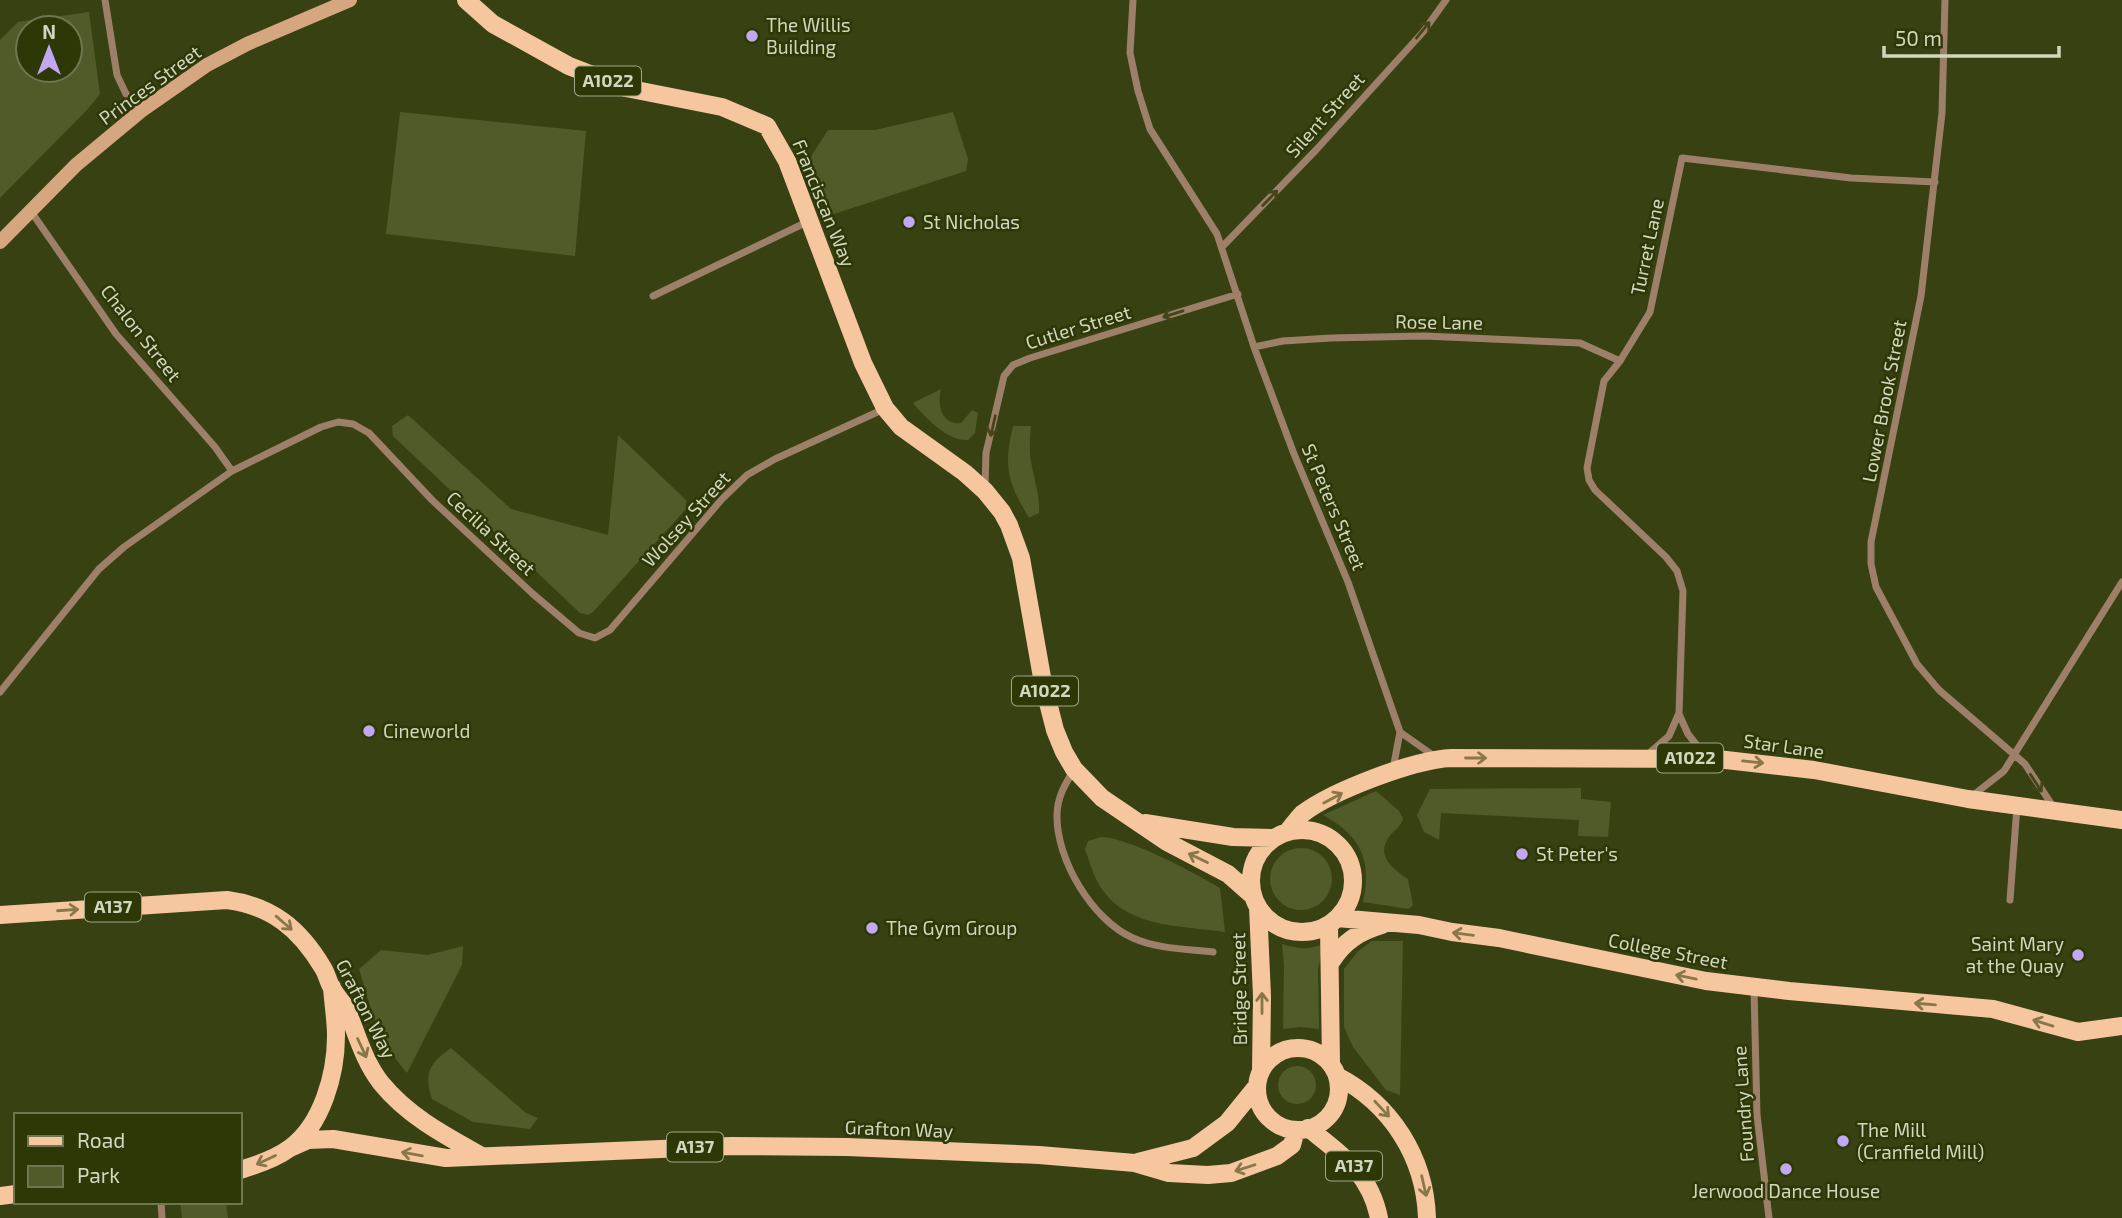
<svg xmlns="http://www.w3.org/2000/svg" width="2122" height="1218" font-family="'Exo 2',sans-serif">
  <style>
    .green { fill: #505b29; fill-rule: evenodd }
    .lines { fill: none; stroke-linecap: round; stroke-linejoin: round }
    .minor { stroke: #9e8069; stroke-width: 7 }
    .secondary { stroke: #d5a680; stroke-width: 14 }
    .primary { stroke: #f6c69f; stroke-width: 18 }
    .oneway { stroke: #44461a }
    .oneway2 { stroke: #88774b }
    .poi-dot { fill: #c1a8f3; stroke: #2e3706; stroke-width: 2.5 }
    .labels { text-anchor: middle; stroke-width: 5; stroke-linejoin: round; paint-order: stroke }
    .shield { fill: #2e3706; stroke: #9fa787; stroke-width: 2 }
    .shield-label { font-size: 18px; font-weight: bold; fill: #d0d7be }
    .poi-label { font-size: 19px; fill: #d0d7be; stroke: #2e3706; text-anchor: start }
    .street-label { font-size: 19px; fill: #d0d7be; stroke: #2e3706 }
  </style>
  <rect width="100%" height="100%" fill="#384112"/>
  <path class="green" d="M89 12 100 94 87 110 0 198V40L18 22ZM28 28H70V70H28Z
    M400 112 586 131 575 256 386 234Z
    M953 112 968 159 966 171 831 215 810 158 828 130H875Z
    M941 389C937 405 941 425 961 423L972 410 978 413 975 433 968 440C948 442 925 417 913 403Z
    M408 415 511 509 608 535 618 435 686 500V509L593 612 588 615 580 613 393 436 392 426Z
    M1013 426H1031C1030 437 1029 450 1031 461 1034 480 1040 494 1039 513L1029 518C1008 483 1003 467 1013 426Z
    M1581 788V799L1611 802 1608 837 1578 836 1579 820 1441 813 1439 840 1424 832 1417 815 1430 789Z
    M1376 791 1399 811 1403 819C1400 828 1394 830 1389 837 1375 857 1394 869 1408 879L1413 905 1409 909 1363 902C1372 860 1361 836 1323 815Z
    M1101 837C1130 838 1193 872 1220 888L1225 932C1186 926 1131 928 1105 893 1095 882 1090 863 1085 849L1088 841Z
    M1270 879a31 31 0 1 1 62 0a31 31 0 1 1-62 0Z
    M1372 941H1403L1400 1095 1386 1090 1353 1047 1344 1027V969L1358 951Z
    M1282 944C1297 949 1308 950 1324 944L1318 969 1319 1029 1300 1027 1283 1029 1284 965Z
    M463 946 462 965 407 1073C377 1038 372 1012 359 969L381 950 428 955Z
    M451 1048 526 1113 538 1118 530 1129 473 1122 432 1099C423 1073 430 1063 451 1048Z
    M1278 1085a19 19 0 1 1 38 0a19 19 0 1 1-38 0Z
    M180 1202H226L228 1218H182Z"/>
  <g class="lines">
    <path class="minor" d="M105 0 117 75 126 94 141 111
      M1133 0 1130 53 1138 91 1150 129 1217 234 1254 347 1294 454 1348 582 1400 732 1434 756
      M1945 0 1942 113 1921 296 1871 542V564L1876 587 1917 664 1939 690 2025 764 2054 808
      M30 210 116 334 215 447 232 471
      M1222 247 1316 150 1423 32 1446 0
      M653 296 809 221
      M1254 347 1283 341 1331 338 1424 336 1580 343 1620 361
      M985 487 986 453 1004 376 1013 365 1030 358 1238 294
      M0 692 99 569 124 547 232 471 321 427 338 422 353 424 369 433 432 500 533 594 579 633 595 638 610 630 722 499 747 475 775 459 884 409
      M1679 714 1688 734 1706 757
      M1647 755 1669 736 1679 713 1683 591 1677 571 1666 557 1595 490 1589 480 1587 468 1604 381 1620 361 1650 312 1682 158 1851 178 1935 182
      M1393 769 1400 732
      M1074 770C1065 784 1057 798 1057 815 1056 859 1092 920 1133 938 1157 949 1187 949 1213 952
      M1971 797 2004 771 2122 582
      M2010 900 2017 806
      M1754 989 1757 1115 1769 1218
      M161 1202 162 1218"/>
    <path class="secondary" d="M0 242 76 165 141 111 207 65 247 44 350 0"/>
    <path class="primary" d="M466 0 493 24 569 66 626 88 722 107 767 126 787 161 863 363 885 408 901 427 965 473 985 491 1002 512 1009 525 1021 558 1043 683 1055 730 1064 752 1074 769 1102 798 1167 842 1228 874 1253 896
      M1145 823 1233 837 1274 838
      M1251 881a51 51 0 1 1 102 0a51 51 0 1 1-102 0Z
      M1288 831C1293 825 1297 819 1302 814 1332 791 1413 760 1451 758L1717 759 1814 770 1968 799 2122 820
      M1258 907 1262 996 1261 1071
      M0 915 227 900C272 906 300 929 323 968 327 974 328 982 332 988 336 996 343 1002 347 1010 357 1035 364 1061 381 1083 408 1116 444 1135 480 1155
      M1337 918 1419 925 1452 932 1499 938 1706 981 1789 991 1993 1009 2078 1032 2122 1026
      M1329 925 1331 1063
      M1331 962C1344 941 1359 932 1382 925
      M1257 1089a41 41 0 1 1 82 0a41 41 0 1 1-82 0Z
      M1337 1076C1391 1104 1425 1157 1427 1218
      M1308 1128C1342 1155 1370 1173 1379 1218
      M290 1148 308 1140 333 1139 446 1158 731 1146 847 1147 1039 1155 1135 1163 1169 1173 1208 1175 1231 1173 1277 1156 1292 1145 1296 1130
      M1138 1162 1193 1148 1227 1123 1257 1086
      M240 1170C257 1165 275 1159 290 1148 322 1125 336 1074 336 1036 336 1020 333 1003 332 987
      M0 1196 16 1194"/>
  </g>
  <defs><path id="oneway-shaft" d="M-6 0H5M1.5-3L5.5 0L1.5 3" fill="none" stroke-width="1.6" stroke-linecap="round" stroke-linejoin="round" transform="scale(1.75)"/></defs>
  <g class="oneway">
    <use href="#oneway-shaft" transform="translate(1423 30) rotate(-51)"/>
    <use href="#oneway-shaft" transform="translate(1270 198) rotate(-46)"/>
    <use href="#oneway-shaft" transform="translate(1173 314) rotate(163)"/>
    <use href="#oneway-shaft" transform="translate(993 426) rotate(103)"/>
    <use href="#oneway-shaft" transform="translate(2036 783) rotate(57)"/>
  </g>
  <g class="oneway2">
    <use href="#oneway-shaft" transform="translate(1476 758)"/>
    <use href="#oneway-shaft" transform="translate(1753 762) rotate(6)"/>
    <use href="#oneway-shaft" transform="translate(1333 798) rotate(-28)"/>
    <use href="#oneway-shaft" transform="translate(1198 858) rotate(-154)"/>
    <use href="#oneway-shaft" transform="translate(68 910) rotate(-4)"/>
    <use href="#oneway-shaft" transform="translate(284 923) rotate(41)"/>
    <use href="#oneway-shaft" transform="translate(1463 934) rotate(-173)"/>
    <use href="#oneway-shaft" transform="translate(1686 977) rotate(-168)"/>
    <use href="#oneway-shaft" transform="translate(1262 1003) rotate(-90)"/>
    <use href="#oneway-shaft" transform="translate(1925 1004) rotate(-175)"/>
    <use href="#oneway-shaft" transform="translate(2043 1023) rotate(-163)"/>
    <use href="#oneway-shaft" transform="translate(362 1048) rotate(65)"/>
    <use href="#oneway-shaft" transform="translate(1382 1109) rotate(47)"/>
    <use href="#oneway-shaft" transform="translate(412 1154) rotate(-170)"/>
    <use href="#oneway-shaft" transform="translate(266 1160) rotate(155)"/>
    <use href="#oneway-shaft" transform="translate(1245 1168) rotate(162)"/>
    <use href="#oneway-shaft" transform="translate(1424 1186) rotate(77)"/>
  </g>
  <g class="poi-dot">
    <circle cx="752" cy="36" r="7"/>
    <circle cx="909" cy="222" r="7"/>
    <circle cx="369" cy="731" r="7"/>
    <circle cx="1522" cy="854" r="7"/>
    <circle cx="872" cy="928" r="7"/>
    <circle cx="2078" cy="955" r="7"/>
    <circle cx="1843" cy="1141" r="7"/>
    <circle cx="1786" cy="1169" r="7"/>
  </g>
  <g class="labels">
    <g class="shield">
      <rect x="575" y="66.5" width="66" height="29" rx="5"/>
      <rect x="1012" y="676.5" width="66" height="29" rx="5"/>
      <rect x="1657" y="743.5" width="66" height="29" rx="5"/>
      <rect x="85" y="892.5" width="56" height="29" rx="5"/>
      <rect x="667" y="1132.5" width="56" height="29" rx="5"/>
      <rect x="1326" y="1151.5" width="56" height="29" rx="5"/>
    </g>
    <g class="shield-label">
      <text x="608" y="87">A1022</text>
      <text x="1045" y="697">A1022</text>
      <text x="1690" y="764">A1022</text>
      <text x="113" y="913">A137</text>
      <text x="695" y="1153">A137</text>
      <text x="1354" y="1172">A137</text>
    </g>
    <g class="poi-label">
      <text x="766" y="32">The Willis<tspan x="766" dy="22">Building</tspan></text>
      <text x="923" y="229">St Nicholas</text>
      <text x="383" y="738">Cineworld</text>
      <text x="1536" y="861">St Peter's</text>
      <text x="886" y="935">The Gym Group</text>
      <text x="2064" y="951" text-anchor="end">Saint Mary<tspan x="2064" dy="22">at the Quay</tspan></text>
      <text x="1857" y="1137">The Mill<tspan x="1857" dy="22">(Cranfield Mill)</tspan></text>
      <text x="1786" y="1198" text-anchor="middle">Jerwood Dance House</text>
    </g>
    <g class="street-label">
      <text transform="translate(150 85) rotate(-36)" y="7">Princes Street</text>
      <text transform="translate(1325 115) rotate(-48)" y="7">Silent Street</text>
      <text transform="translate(824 203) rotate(68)" y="7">Franciscan Way</text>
      <text transform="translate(1647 247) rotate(-78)" y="7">Turret Lane</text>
      <text transform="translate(1439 322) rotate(1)" y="7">Rose Lane</text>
      <text transform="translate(1078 327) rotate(-17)" y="7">Cutler Street</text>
      <text transform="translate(141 333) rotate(52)" y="7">Chalon Street</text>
      <text transform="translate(1884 401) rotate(-79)" y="7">Lower Brook Street</text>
      <text transform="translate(1334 507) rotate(67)" y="7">St Peters Street</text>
      <text transform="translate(686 519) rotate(-48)" y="7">Wolsey Street</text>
      <text transform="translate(491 533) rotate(43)" y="7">Cecilia Street</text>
      <text transform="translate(1784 746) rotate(8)" y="7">Star Lane</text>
      <text transform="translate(1668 951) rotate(11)" y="7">College Street</text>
      <text transform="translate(1239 989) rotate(-91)" y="7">Bridge Street</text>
      <text transform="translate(366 1009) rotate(63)" y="7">Grafton Way</text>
      <text transform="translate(1743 1104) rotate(-94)" y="7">Foundry Lane</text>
      <text transform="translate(899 1129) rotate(2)" y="7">Grafton Way</text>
    </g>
  </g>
  <rect x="14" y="1113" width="228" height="91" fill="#2e3706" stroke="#6f7750" stroke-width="2"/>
  <rect x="28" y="1136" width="35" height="10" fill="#f6c69f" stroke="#6f7750" stroke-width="2"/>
  <text x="77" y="1148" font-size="21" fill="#d0d7be">Road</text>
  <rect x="28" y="1166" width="35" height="21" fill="#505b29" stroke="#6f7750" stroke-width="2"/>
  <text x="77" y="1183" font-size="21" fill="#d0d7be">Park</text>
  <g transform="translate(49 49)"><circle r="33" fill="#2e3706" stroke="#6f7750" stroke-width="2"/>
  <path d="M0-5L12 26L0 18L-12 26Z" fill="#c1a8f3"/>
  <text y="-10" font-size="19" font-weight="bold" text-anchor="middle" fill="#d0d7be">N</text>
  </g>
  <path d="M1884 46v10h175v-10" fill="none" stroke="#d0d7be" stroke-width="3.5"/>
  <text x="1895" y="46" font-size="21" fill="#d0d7be" stroke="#2e3706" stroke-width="5" paint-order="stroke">50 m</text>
</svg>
